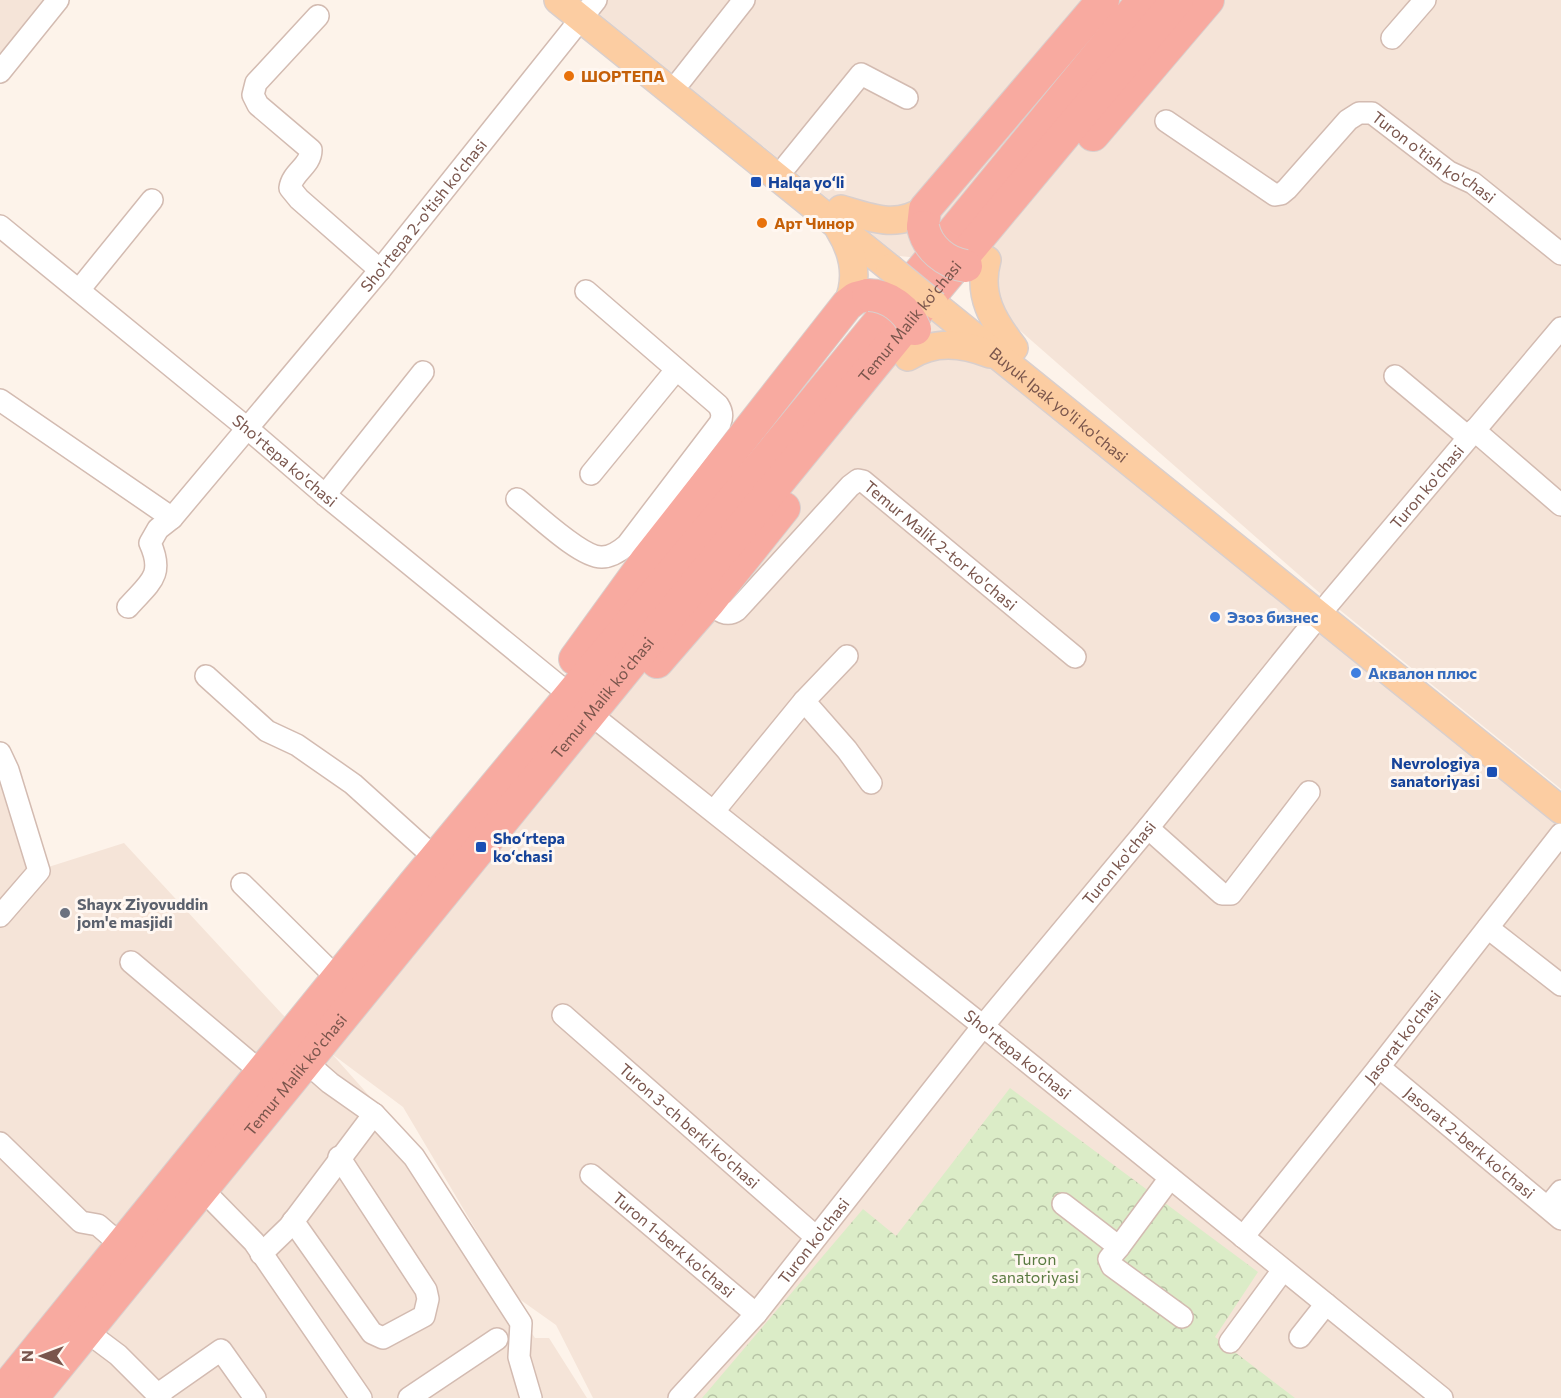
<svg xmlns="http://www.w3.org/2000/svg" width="1561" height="1398" font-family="Commissioner,sans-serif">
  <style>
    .residential { fill: #f5e4d8 }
    .forest { fill: url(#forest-crowns) }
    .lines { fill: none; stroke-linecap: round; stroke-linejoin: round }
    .minor-casing { stroke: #d3bbb1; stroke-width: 24 }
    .major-casing { stroke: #d9cfcd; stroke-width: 30 }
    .highway-casing { stroke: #d9cfcd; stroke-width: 34 }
    .minor { stroke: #fff; stroke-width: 21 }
    .major { stroke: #fccda2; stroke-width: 27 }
    .highway { stroke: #f8aaa0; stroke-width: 32 }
    .major-bridge-casing { stroke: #d9cfcd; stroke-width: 30; stroke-linecap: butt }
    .highway-bridge-casing { stroke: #d9cfcd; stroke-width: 34; stroke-linecap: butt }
    .major-bridge { stroke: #fccda2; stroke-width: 27 }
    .highway-bridge { stroke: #f8aaa0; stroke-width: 32 }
    .food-dot { fill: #e8710a; stroke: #fff7f1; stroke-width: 2 }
    .transit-dot { fill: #1a4fb4; stroke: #fff7f1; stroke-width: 2 }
    .shop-dot { fill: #3f7fe0; stroke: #fff7f1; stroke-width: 2 }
    .worship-dot { fill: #6b7280; stroke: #fff7f1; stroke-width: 2 }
    .labels { text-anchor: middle; stroke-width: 6; stroke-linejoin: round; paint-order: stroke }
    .food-label { font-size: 16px; font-weight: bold; fill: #c56008; stroke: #fff7f1; text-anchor: start }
    .street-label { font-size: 16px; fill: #79554c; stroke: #fff7f1 }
    .transit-label { font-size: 16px; font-weight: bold; fill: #164399; stroke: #fff7f1; text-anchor: start }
    .shop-label { font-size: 16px; font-weight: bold; fill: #366cbe; stroke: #fff7f1; text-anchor: start }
    .worship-label { font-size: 16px; font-weight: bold; fill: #5b616d; stroke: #fff7f1; text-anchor: start }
    .park-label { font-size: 16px; fill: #597a40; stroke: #fff7f1 }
  </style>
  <defs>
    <pattern id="forest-crowns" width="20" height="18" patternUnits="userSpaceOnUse" patternTransform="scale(1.5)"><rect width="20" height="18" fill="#dbecc7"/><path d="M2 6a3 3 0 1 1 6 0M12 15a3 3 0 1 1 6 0" fill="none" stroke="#b6c2a4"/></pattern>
  </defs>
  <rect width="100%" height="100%" fill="#fdf3ea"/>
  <path class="residential" d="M0 0H57L0 72Z
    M582 0H1143L930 259 899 256Z
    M1177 0H1561V789L1330 602 1015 326 986 285 948 275Z
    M917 312 936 324 1561 816V1398H593L556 1325 515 1296 403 1107 332 1054 372 1099 535 1338H549L587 1398H0V753L39 870 124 843 283 1015 320 1045Z"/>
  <path class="forest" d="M1010 1088 1258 1272 1215 1337 1295 1398H702L863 1209 896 1236Z"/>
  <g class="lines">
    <g class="minor-casing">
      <g id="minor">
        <path d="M318 16 256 83 253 95 258 105 311 150C311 166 292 172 290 188L299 199 380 270"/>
        <path d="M1392 38 1425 0"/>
        <path d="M0 72 58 0"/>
        <path d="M681 80 744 0"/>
        <path id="s1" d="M1166 121 1275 195 1281 194 1287 189 1348 120 1359 113H1372L1449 172 1473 183 1561 254"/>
        <path d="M787 165 861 74 907 98"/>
        <path id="s2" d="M0 226 247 428 325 495 570 695"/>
        <path d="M79 290 152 200"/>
        <path d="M1395 376 1468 437"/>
        <path d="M0 400 172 518"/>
        <path d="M1474 430 1561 505"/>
        <path d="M591 474 676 370"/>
        <path d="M325 495 423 372"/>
        <path d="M517 499C535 513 581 558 602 557 612 557 620 551 627 545L720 423C723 416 722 411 718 405L586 291"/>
        <path id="s3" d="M709 602C718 610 726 618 737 610L850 486 858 480 863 481 1075 657"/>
        <path id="s4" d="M128 607C149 583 165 576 150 543L158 529 172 518 380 270 596 0"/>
        <path d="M206 676 267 731 297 745 353 784 435 858"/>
        <path d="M804 701 847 750 871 783"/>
        <path id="s5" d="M589 713 983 1026 1442 1398"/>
        <path d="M0 753 8 770 39 871 0 916"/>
        <path d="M714 811 804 701 847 656"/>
        <path d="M1148 828 1222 894H1231L1309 792"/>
        <path d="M242 884 337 978"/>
        <path d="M1488 928 1561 985"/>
        <path d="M131 962 261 1072"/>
        <path id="s6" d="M563 1015 816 1237"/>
        <path d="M306 1062 330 1083 374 1114 414 1157 521 1323 519 1357 531 1398"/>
        <path id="s7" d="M1379 1067 1561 1219"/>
        <path d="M0 1143 81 1222 98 1225 121 1245"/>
        <path id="s8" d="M591 1175 756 1314"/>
        <path d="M202 1189 254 1242 361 1398"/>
        <path d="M1063 1204 1119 1247 1170 1178"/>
        <path d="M1548 1207 1561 1191"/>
        <path d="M293 1221 372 1333 383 1338 424 1316 428 1299 426 1290 339 1157"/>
        <path id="s9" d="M1243 1237 1379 1067 1561 834"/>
        <path d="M1119 1247 1109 1259 1112 1266 1182 1317"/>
        <path d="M261 1254 289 1227 374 1114"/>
        <path d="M86 1331 118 1355 161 1398"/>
        <path d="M1300 1337 1326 1304"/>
        <path d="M1230 1342 1283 1270"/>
        <path d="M158 1394 221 1350 255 1398"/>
        <path d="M409 1398 497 1339"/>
        <path id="s10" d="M679 1398 756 1314 983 1026 1148 828 1330 602 1561 328"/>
      </g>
    </g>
    <g class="major-casing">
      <g id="major">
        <path d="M558 0 890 268"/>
        <path d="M841 209C871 218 898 229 925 209"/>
        <path d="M839 229C854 253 859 279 847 305"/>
        <path d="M987 260C977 295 993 321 1014 348"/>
        <path id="s11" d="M935 305 1561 810"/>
        <path d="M908 357C934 340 962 343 990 354"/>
      </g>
    </g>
    <g class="highway-casing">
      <g id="highway">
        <path d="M1093 135 1208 0"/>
        <path d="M923 227 925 209 1103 0"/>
        <path d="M575 659 646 561 847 305 856 298 868 295"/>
        <path d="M657 662 709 602 784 508"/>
        <path d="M0 1395 413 885 793 427 1143 0"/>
        <path id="s12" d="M32 1398 917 312 1177 0"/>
      </g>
    </g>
    <use href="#minor" class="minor"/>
    <use href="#major" class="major"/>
    <use href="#highway" class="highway"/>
    <g class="major-bridge-casing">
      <path id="major-bridge" d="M890 268 935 305"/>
    </g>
    <g class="highway-bridge-casing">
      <path id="highway-bridge" d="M923 227C927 248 946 263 966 266
        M868 295C888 295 908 310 915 329"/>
    </g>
    <use href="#major-bridge" class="major-bridge"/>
    <use href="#highway-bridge" class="highway-bridge"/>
  </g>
  <g class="food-dot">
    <circle cx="569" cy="76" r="6"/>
    <circle cx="762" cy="223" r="6"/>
  </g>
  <g class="transit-dot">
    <rect x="750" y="176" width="12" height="12" rx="3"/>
    <rect x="1486" y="766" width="12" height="12" rx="3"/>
    <rect x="475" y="841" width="12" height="12" rx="3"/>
  </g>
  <g class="shop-dot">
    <circle cx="1215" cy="617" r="6"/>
    <circle cx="1356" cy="673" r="6"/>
  </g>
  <circle class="worship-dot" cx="65" cy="913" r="6"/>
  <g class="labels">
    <g class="food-label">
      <text x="581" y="82">ШОРТЕПА</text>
      <text x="774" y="229">Арт Чинор</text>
    </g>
    <g class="street-label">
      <text dy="6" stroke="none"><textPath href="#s1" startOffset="340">Turon o'tish ko'chasi</textPath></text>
      <text dy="6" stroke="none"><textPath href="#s4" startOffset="502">Sho'rtepa 2-o'tish ko'chasi</textPath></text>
      <text dy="6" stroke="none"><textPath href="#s12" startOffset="1389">Temur Malik ko'chasi</textPath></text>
      <text dy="6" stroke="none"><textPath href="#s11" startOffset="159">Buyuk Ipak yo'li ko'chasi</textPath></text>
      <text dy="6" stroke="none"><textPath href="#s2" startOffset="369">Sho'rtepa ko'chasi</textPath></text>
      <text dy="6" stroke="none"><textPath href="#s10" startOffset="1179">Turon ko'chasi</textPath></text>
      <text dy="6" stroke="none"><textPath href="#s3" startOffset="316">Temur Malik 2-tor ko'chasi</textPath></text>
      <text dy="6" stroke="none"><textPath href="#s12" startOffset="903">Temur Malik ko'chasi</textPath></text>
      <text dy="6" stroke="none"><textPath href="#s10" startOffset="693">Turon ko'chasi</textPath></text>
      <text dy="6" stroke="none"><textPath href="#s9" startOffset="256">Jasorat ko'chasi</textPath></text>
      <text dy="6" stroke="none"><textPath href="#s5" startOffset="548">Sho'rtepa ko'chasi</textPath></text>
      <text dy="6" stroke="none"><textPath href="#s12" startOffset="417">Temur Malik ko'chasi</textPath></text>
      <text dy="6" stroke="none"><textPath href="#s6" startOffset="168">Turon 3-ch berki ko'chasi</textPath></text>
      <text dy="6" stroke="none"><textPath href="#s7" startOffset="118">Jasorat 2-berk ko'chasi</textPath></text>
      <text dy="6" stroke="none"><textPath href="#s10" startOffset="207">Turon ko'chasi</textPath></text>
      <text dy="6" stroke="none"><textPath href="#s8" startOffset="108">Turon 1-berk ko'chasi</textPath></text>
    </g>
    <g class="transit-label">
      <text x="768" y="188">Halqa yoʻli</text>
      <text x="1480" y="769" text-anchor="end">Nevrologiya<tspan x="1480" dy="18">sanatoriyasi</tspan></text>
      <text x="493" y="844">Shoʻrtepa<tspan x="493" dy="18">koʻchasi</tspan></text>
    </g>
    <g class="shop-label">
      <text x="1227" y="623">Эзоз бизнес</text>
      <text x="1368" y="679">Аквалон плюс</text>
    </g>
    <g class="worship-label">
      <text x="77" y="910">Shayx Ziyovuddin<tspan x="77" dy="18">jom'e masjidi</tspan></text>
    </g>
    <g class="park-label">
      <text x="1035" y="1265">Turon<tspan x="1035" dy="18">sanatoriyasi</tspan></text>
    </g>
  </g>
  <g transform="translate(42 1356) rotate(270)" stroke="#fff7f1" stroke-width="4.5" paint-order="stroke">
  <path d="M0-4.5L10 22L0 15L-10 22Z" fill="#79554c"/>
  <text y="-9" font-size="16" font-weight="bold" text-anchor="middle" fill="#79554c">N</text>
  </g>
</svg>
